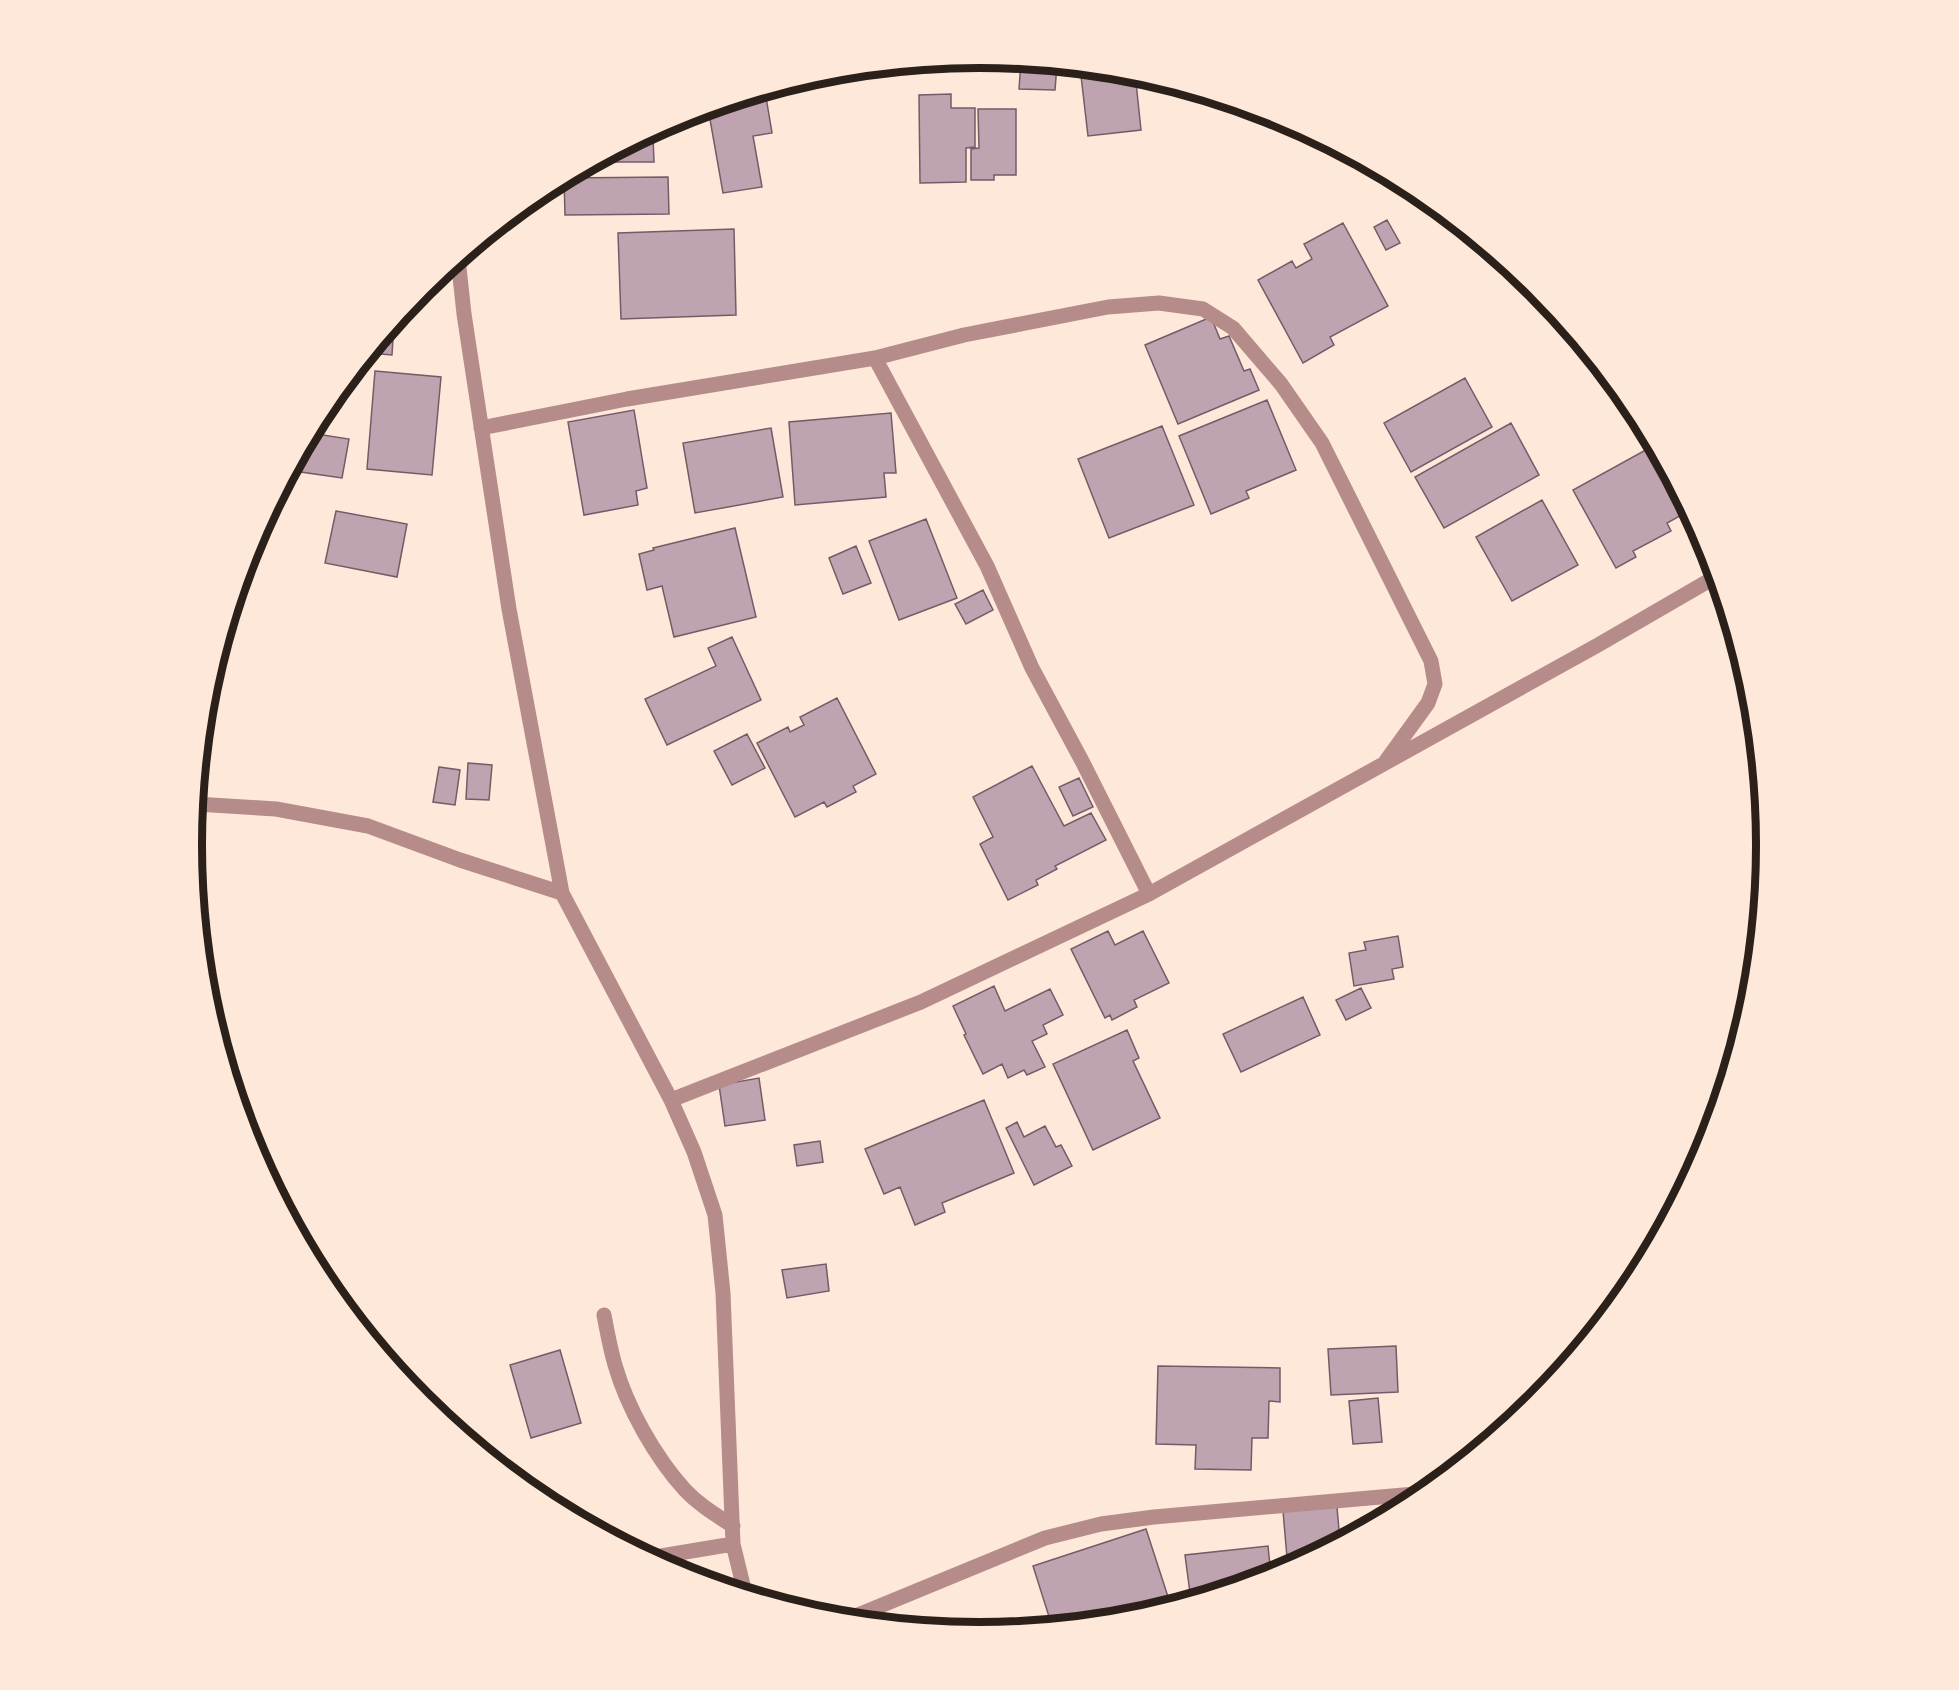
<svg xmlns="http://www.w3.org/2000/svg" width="1959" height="1690" font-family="'Fira Sans',sans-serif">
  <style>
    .building { fill: #c0a3b0; stroke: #755b67; stroke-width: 1.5 }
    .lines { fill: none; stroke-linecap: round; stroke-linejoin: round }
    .minor { stroke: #b58c89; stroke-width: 15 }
    .rim { fill: none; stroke: #2b211a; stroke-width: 8 }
  </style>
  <rect width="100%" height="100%" fill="#fde8d9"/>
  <path class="building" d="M1021 61 1057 65 1055 90 1019 89Z
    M1080 67 1135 73 1141 130 1088 136Z
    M765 91 772 133 753 136 762 187 723 193 708 108Z
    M951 94V108H975V147L966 148V182L920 183 919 95Z
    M978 109H1016V175H994V180H971V149L979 148Z
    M665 124V136H653L654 162H596Z
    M668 177 669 214 565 215 564 178Z
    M1387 220 1400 243 1386 250 1374 227Z
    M1343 223 1388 306 1330 337 1334 345 1303 363 1258 280 1292 261 1296 268 1312 259 1304 244Z
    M734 229 736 315 621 319 618 233Z
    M1211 317 1220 339 1229 336 1244 371 1250 369 1259 390 1178 424 1145 345Z
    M394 322 392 355 369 353Z
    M375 371 441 377 432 475 367 469Z
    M1465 378 1492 427 1411 472 1384 423Z
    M1267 400 1296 470 1246 491 1249 498 1211 514 1179 436Z
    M634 410 647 488 636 491 638 505 584 515 568 422Z
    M891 413 896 473H884L886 497 795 505 789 422Z
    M1511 423 1539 475 1444 528 1415 477Z
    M1162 426 1194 505 1109 538 1078 459Z
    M771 428 783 497 695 513 683 443Z
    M310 433 349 439 342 478 301 472 305 444Z
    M1651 447 1687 512 1667 523 1671 531 1633 551 1636 557 1616 568 1573 490Z
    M1542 500 1578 565 1512 601 1476 537Z
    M336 511 407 524 397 577 325 563Z
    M926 519 957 598 899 620 869 541Z
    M735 528 756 617 674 637 662 586 647 590 639 554 654 550 653 548Z
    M856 546 871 583 843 594 829 558Z
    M983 590 993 610 966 624 955 604Z
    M732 637 761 700 667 745 645 699 716 666 708 648Z
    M837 698 876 774 853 786 856 792 827 807 824 802 795 817 757 743 788 727 790 732 804 725 800 717Z
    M747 734 765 768 732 785 714 751Z
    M468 763 492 765 489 800 466 799Z
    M1032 766 1064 826 1091 813 1106 840 1055 866 1057 869 1036 880 1038 885 1008 900 980 844 993 837 973 797Z
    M439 767 460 770 455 805 433 802Z
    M1079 778 1093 807 1073 816 1059 787Z
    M1108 931 1115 945 1143 931 1169 983 1134 1000 1137 1007 1112 1020 1110 1015 1105 1018 1071 949Z
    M1398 936 1403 967 1392 969 1394 979 1354 986 1349 953 1366 950 1364 942Z
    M994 986 1005 1011 1050 989 1063 1015 1043 1025 1047 1034 1032 1041 1045 1067 1027 1075 1024 1070 1008 1078 1002 1064 983 1074 964 1035 966 1034 953 1006Z
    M1361 988 1371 1008 1346 1020 1336 1000Z
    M1303 997 1320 1035 1241 1072 1223 1034Z
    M1127 1030 1139 1058 1133 1061 1160 1118 1093 1150 1053 1064Z
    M759 1078 765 1120 725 1126 719 1085Z
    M984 1100 1014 1173 942 1203 945 1212 915 1225 900 1187 884 1194 865 1149Z
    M1017 1122 1024 1137 1045 1126 1056 1147 1061 1145 1072 1166 1034 1185 1006 1128Z
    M820 1141 823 1162 797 1166 794 1145Z
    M826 1264 829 1291 787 1298 782 1270Z
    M1396 1346 1398 1392 1331 1395 1328 1349Z
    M560 1350 581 1423 531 1438 510 1365Z
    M1158 1366 1280 1368V1402L1269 1401 1268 1438H1252L1251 1470 1195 1469 1196 1445 1156 1444Z
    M1378 1398 1382 1442 1353 1444 1349 1401Z
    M1337 1507 1340 1542 1288 1569 1283 1511Z
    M1146 1529 1171 1606 1133 1618 1052 1626 1033 1566Z
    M1268 1546 1271 1576 1184 1602V1593H1190L1185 1555Z"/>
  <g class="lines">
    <path class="minor" d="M458 258 464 314 509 609 562 893 671 1100 694 1152 715 1215 723 1293 733 1544 745 1593
      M875 358 987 566 1032 668 1082 761 1149 894
      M481 428 627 399 875 358 964 335 1108 307 1159 303 1203 309 1233 328 1281 384 1322 443 1431 661 1435 684 1428 703 1386 761
      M196 804 276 809 368 826 460 860 562 893
      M671 1100 921 1002 1149 894 1598 645 1717 576
      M604 1315C607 1331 610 1348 615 1365 627 1407 655 1457 685 1490 699 1505 716 1515 733 1526
      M649 1558 733 1544
      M846 1620 1045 1538 1101 1524 1154 1517 1426 1493"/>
  </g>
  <path d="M0 0H1959V1690H0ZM202 845a777 777 0 1 1 1554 0a777 777 0 1 1-1554 0Z" fill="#fde8d9" fill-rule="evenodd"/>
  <path class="rim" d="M202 845a777 777 0 1 1 1554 0a777 777 0 1 1-1554 0Z"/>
</svg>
